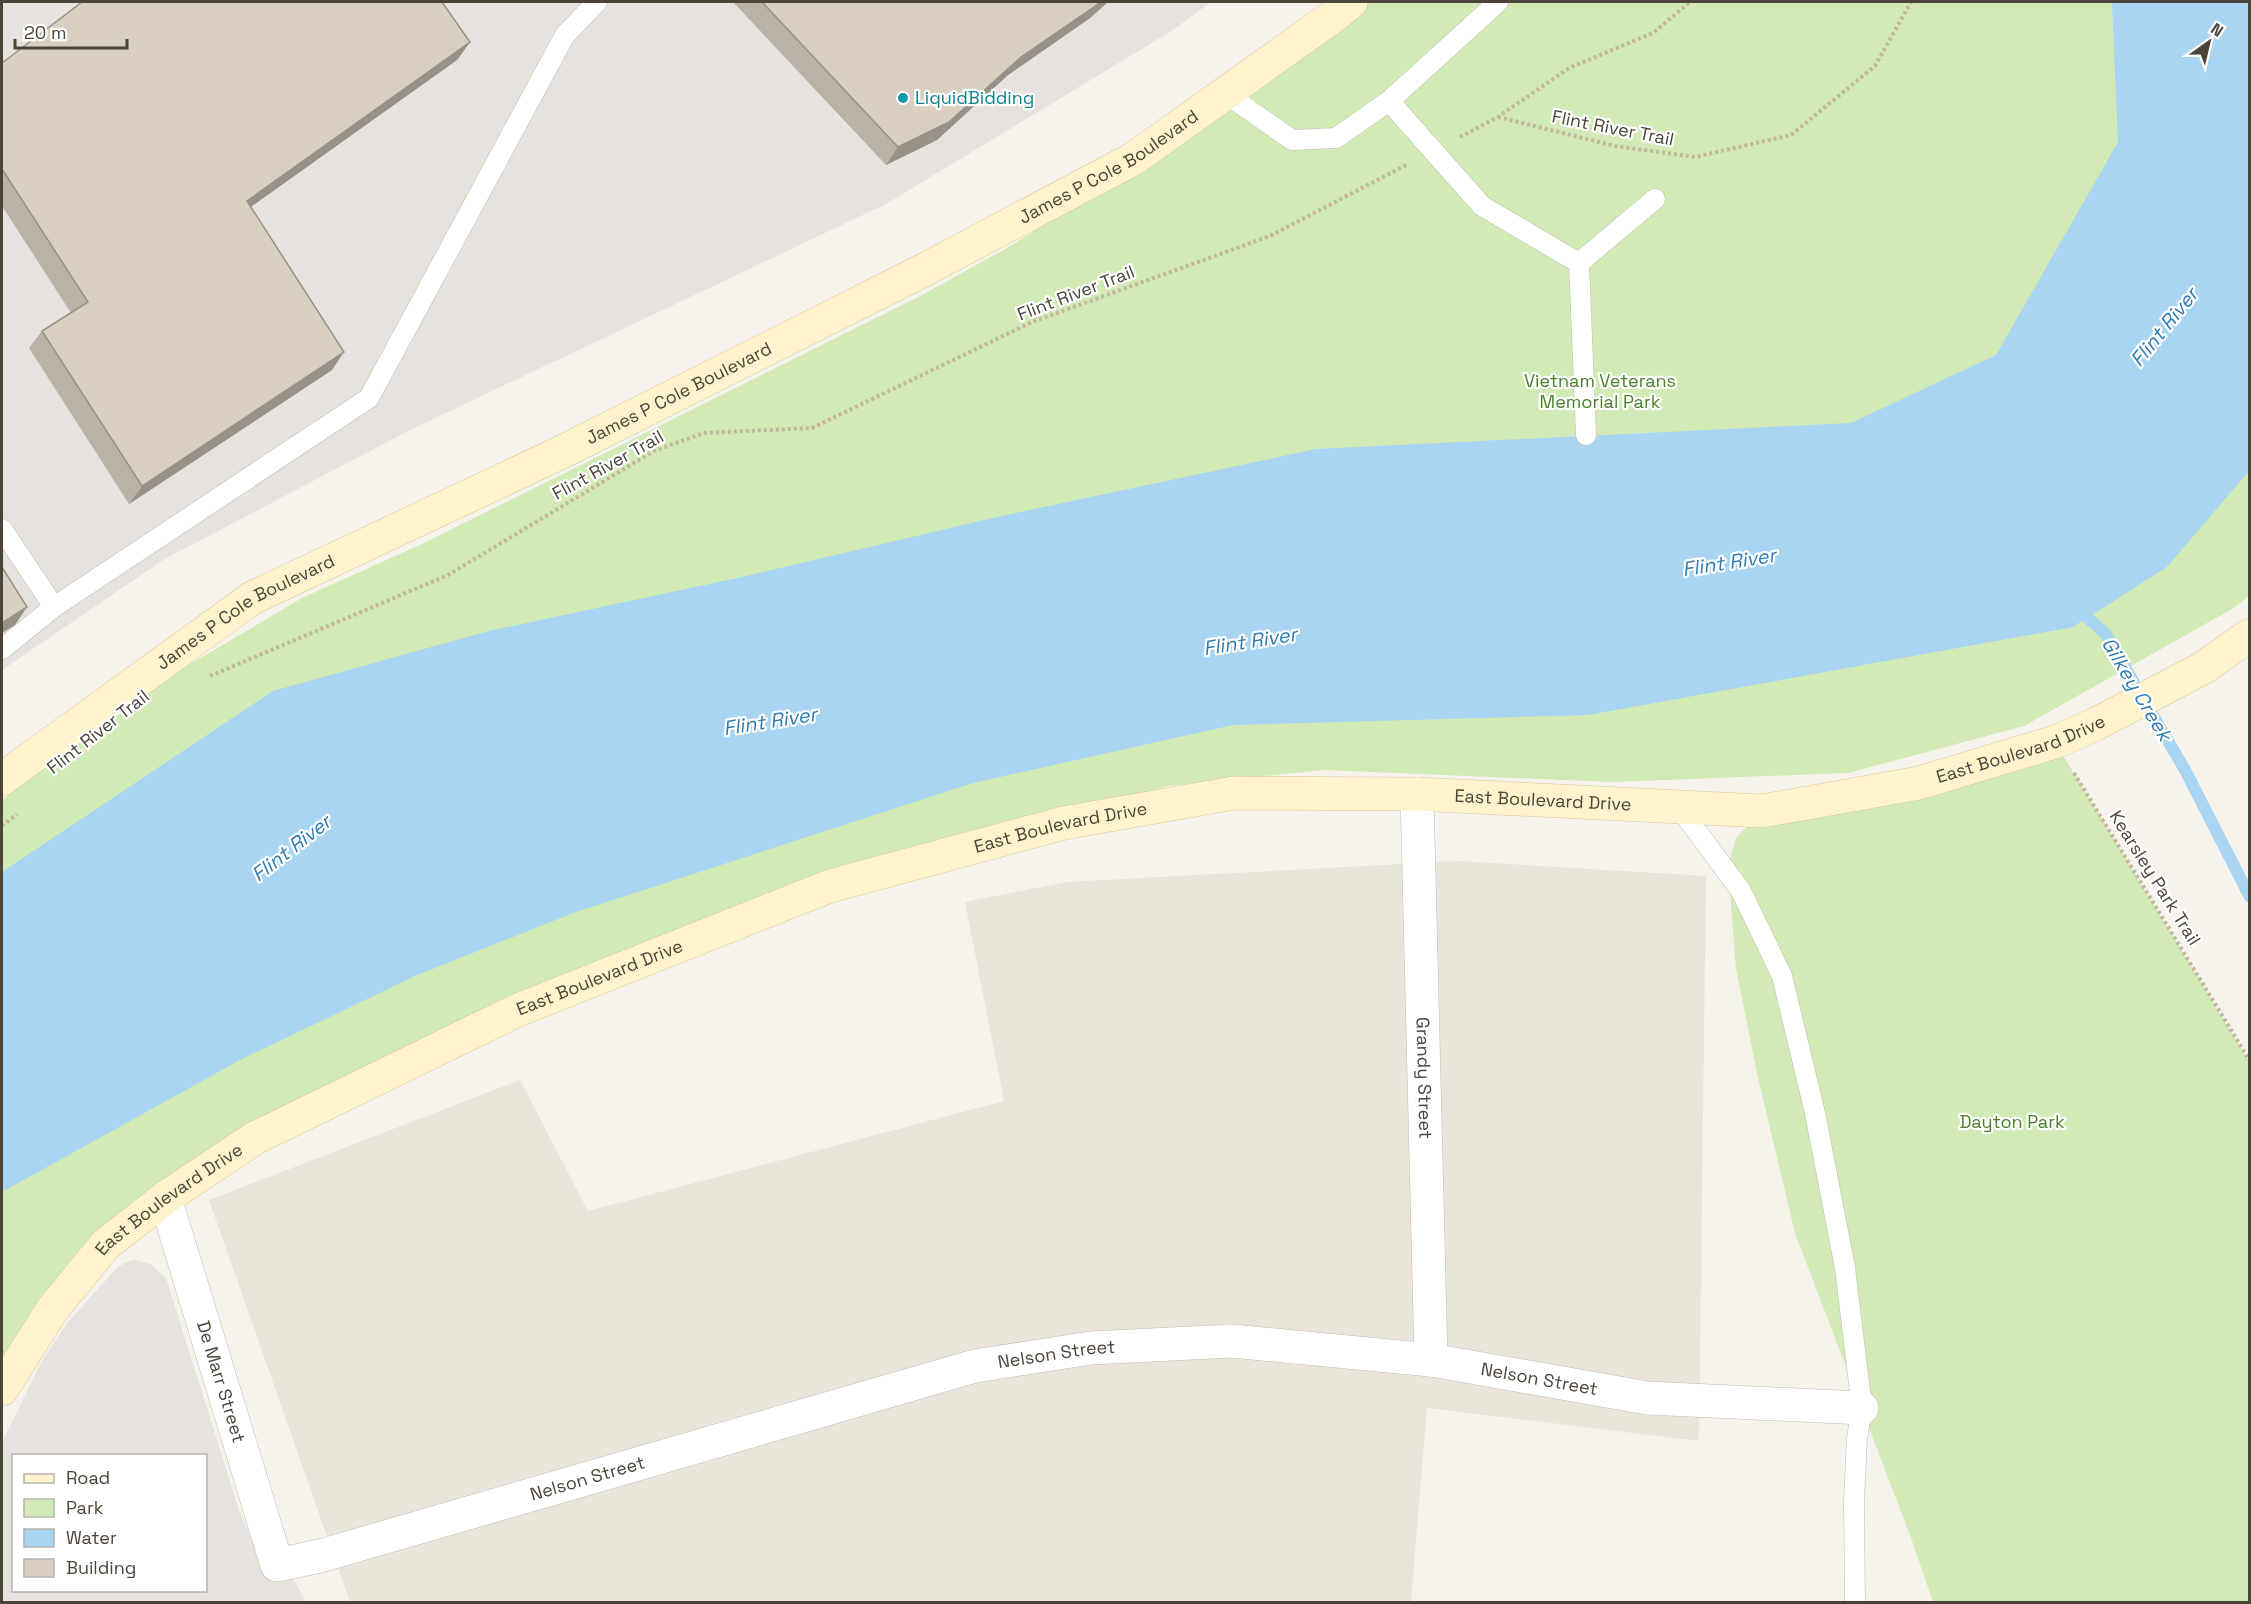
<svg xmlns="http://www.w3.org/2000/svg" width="2251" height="1604" font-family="'Space Grotesk',sans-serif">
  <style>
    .residential { fill: #eae5da }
    .industrial { fill: #e6e2dd; fill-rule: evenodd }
    .green { fill: #d2eab5 }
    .water { fill: #a9d4f2 }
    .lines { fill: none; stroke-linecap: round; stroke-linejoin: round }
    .stream { stroke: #a9d4f2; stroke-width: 12 }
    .lane-casing { stroke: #c2bbae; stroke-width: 21 }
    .street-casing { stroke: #c2bbae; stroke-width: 34 }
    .secondary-casing { stroke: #d6c79b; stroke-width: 34 }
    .path { stroke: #c4b79f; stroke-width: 4; stroke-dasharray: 3 3; stroke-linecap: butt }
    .lane { stroke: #fff; stroke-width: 20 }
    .street { stroke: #fff; stroke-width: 33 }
    .secondary { stroke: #fff3cd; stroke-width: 33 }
    .wall { fill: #bab2a6 }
    .shaded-wall { fill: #979187 }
    .building { fill: #d8cfc1; stroke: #979187; stroke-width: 1.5 }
    .culture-dot { fill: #0f9aa8; stroke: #fff; stroke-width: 2 }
    .labels { text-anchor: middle; stroke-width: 4.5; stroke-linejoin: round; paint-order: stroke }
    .culture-label { font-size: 18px; fill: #0d838f; stroke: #fff; text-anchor: start }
    .street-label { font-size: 18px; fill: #4b4439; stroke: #fff }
    .park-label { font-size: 18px; fill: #4a7f2a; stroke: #fff }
    .water-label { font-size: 20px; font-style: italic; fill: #2e7ab2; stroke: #fff }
  </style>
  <rect width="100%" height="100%" fill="#f6f3ec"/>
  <path class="residential" d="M1458 861 1706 876 1699 1441 1427 1408 1411 1602H350L209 1200 520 1080 588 1211 1004 1101 965 902 1067 882Z"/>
  <path class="industrial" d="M2 2H1211L1173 30 886 204 408 431 163 560 2 670Z
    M135 1260 150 1264 166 1278 239 1510 253 1542 287 1568 306 1602H2V1442L42 1361 68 1322 116 1269 124 1263ZM14 1456H206V1590H14Z"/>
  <path class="green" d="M1370 2H2249L2250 595 2234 608 2024 726 1848 773 1613 782 1324 770 1167 786 894 870 255 1138 27 1332 2 1379V800L121 705 302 598 424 543 924 294 1014 244 1307 52Z
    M2055 742 2249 1061V1602H1933L1911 1538 1795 1233 1758 1078 1736 969 1728 865 1736 838 1762 811Z"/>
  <path class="water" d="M2112 2H2249V471L2167 567 2073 627 1588 715 1233 725 973 783 573 913 415 976 240 1060 2 1192V872L273 691 489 631 742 577 997 517 1316 449 1851 423 1996 355 2118 142Z"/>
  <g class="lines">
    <path class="stream" d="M2075 607 2105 633 2185 770 2250 897"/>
    <g class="lane-casing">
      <path id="lane" d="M1225 93 1292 140 1336 138 1389 101 1498 2
        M1389 101 1482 206 1579 263 1586 435
        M1579 263 1655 199
        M2 529 54 607
        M2 649 54 607 369 398 565 35 597 2
        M1679 807 1741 891 1782 976 1815 1113 1845 1268 1862 1408 1857 1438 1854 1502 1855 1602"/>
    </g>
    <g class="street-casing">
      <g id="street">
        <path id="s1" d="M1417 794 1431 1360"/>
        <path id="s2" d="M165 1198 277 1565 320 1556 975 1366 1091 1348 1232 1341 1431 1360 1647 1398 1862 1408"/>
      </g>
    </g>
    <g class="secondary-casing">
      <g id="secondary">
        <path id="s3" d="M2 779 252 598 564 451 922 271 1133 159 1335 15 1351 2"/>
        <path id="s4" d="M2 1389 52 1310 105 1245 165 1198 255 1138 518 1010 830 886 1064 823 1234 793 1417 794 1762 811 1919 783 2055 742 2094 725 2203 668 2250 635"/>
      </g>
    </g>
    <path class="path" d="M1498 117 1615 146 1695 157 1791 135 1875 66 1911 2
      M1460 137 1498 117 1569 68 1653 33 1690 2
      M210 676 448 575 654 451 704 433 812 428 1032 322 1270 236 1408 164
      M2074 773 2250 1061
      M2 826 17 814"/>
    <use href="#lane" class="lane"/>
    <use href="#street" class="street"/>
    <use href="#secondary" class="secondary"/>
  </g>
  <path class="wall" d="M733 2H1108L1090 18 1008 75 937 140 886 165Z
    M470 42 457 60 250 207 332 370 129 504 29 348 42 331 71 313 2 206V63Z"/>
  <path class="shaded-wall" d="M1101 2H1108L1090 18 1008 75 937 140 886 165 898 147 1021 57Z
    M470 42 457 60 234 219 247 201Z
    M344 352 332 370 129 504 142 486Z
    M27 607 15 625 2 633V623Z"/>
  <path class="building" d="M82 2H442L470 42 247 201 344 352 142 486 42 331 88 302 2 169V63Z
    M762 2H1101L1021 57 949 122 898 147Z
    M2 567 27 607 2 623Z"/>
  <circle class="culture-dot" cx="903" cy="98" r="6"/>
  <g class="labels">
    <g class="culture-label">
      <text x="915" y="104">LiquidBidding</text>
    </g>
    <g class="street-label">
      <text transform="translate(1613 128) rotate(11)" y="6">Flint River Trail</text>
      <text dy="6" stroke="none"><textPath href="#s3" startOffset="1268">James P Cole Boulevard</textPath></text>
      <text transform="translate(1076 293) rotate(-21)" y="6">Flint River Trail</text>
      <text dy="6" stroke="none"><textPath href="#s3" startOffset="782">James P Cole Boulevard</textPath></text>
      <text transform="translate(608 465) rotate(-29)" y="6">Flint River Trail</text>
      <text dy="6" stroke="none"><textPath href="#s3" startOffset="296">James P Cole Boulevard</textPath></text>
      <text transform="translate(98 732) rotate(-38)" y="6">Flint River Trail</text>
      <text dy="6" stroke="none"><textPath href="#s4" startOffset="2200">East Boulevard Drive</textPath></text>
      <text dy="6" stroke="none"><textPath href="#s4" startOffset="1714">East Boulevard Drive</textPath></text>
      <text dy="6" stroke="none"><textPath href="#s4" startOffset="1228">East Boulevard Drive</textPath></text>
      <text transform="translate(2155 878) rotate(58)" y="6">Kearsley Park Trail</text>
      <text dy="6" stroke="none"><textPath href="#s4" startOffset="742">East Boulevard Drive</textPath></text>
      <text dy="6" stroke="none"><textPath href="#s1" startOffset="284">Grandy Street</textPath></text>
      <text dy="6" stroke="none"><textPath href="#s4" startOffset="256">East Boulevard Drive</textPath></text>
      <text dy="6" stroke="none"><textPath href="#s2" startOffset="1192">Nelson Street</textPath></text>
      <text dy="6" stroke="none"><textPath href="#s2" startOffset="1678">Nelson Street</textPath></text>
      <text dy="6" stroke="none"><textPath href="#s2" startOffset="192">De Marr Street</textPath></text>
      <text dy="6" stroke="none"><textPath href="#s2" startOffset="706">Nelson Street</textPath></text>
    </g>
    <g class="park-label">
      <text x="1600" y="387">Vietnam Veterans<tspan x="1600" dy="21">Memorial Park</tspan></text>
      <text x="2012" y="1128">Dayton Park</text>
    </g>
    <g class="water-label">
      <text transform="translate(2164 327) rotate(-51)" y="7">Flint River</text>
      <text transform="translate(1729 562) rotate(-9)" y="7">Flint River</text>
      <text transform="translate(1250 641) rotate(-9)" y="7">Flint River</text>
      <text transform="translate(2137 689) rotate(59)" y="7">Gilkey Creek</text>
      <text transform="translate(770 721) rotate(-9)" y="7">Flint River</text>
      <text transform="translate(291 848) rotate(-38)" y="7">Flint River</text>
    </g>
  </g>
  <rect width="2251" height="1604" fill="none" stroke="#4b4439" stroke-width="6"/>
  <rect x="12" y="1454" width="195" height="138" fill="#ffffff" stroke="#b7b4b0" stroke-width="1.5"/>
  <rect x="24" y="1474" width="30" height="9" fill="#fff3cd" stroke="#b7b4b0" stroke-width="1.5"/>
  <text x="66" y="1484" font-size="18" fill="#4b4439">Road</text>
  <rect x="24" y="1499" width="30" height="18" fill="#d2eab5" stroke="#b7b4b0" stroke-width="1.5"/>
  <text x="66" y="1514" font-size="18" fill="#4b4439">Park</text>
  <rect x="24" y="1529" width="30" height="18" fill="#a9d4f2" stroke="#b7b4b0" stroke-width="1.5"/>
  <text x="66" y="1544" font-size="18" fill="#4b4439">Water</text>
  <rect x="24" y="1559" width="30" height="18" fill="#d8cfc1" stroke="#b7b4b0" stroke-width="1.5"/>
  <text x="66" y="1574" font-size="18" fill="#4b4439">Building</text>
  <g transform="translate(2209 42) rotate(34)" stroke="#ffffff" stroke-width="4.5" paint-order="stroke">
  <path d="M0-4.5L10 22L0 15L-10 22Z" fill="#4b4439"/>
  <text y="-9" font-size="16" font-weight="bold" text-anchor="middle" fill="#4b4439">N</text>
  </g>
  <path d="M15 39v9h112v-9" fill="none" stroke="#4b4439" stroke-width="3"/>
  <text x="24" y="39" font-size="18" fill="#4b4439" stroke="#ffffff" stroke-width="4.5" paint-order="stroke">20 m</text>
</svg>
